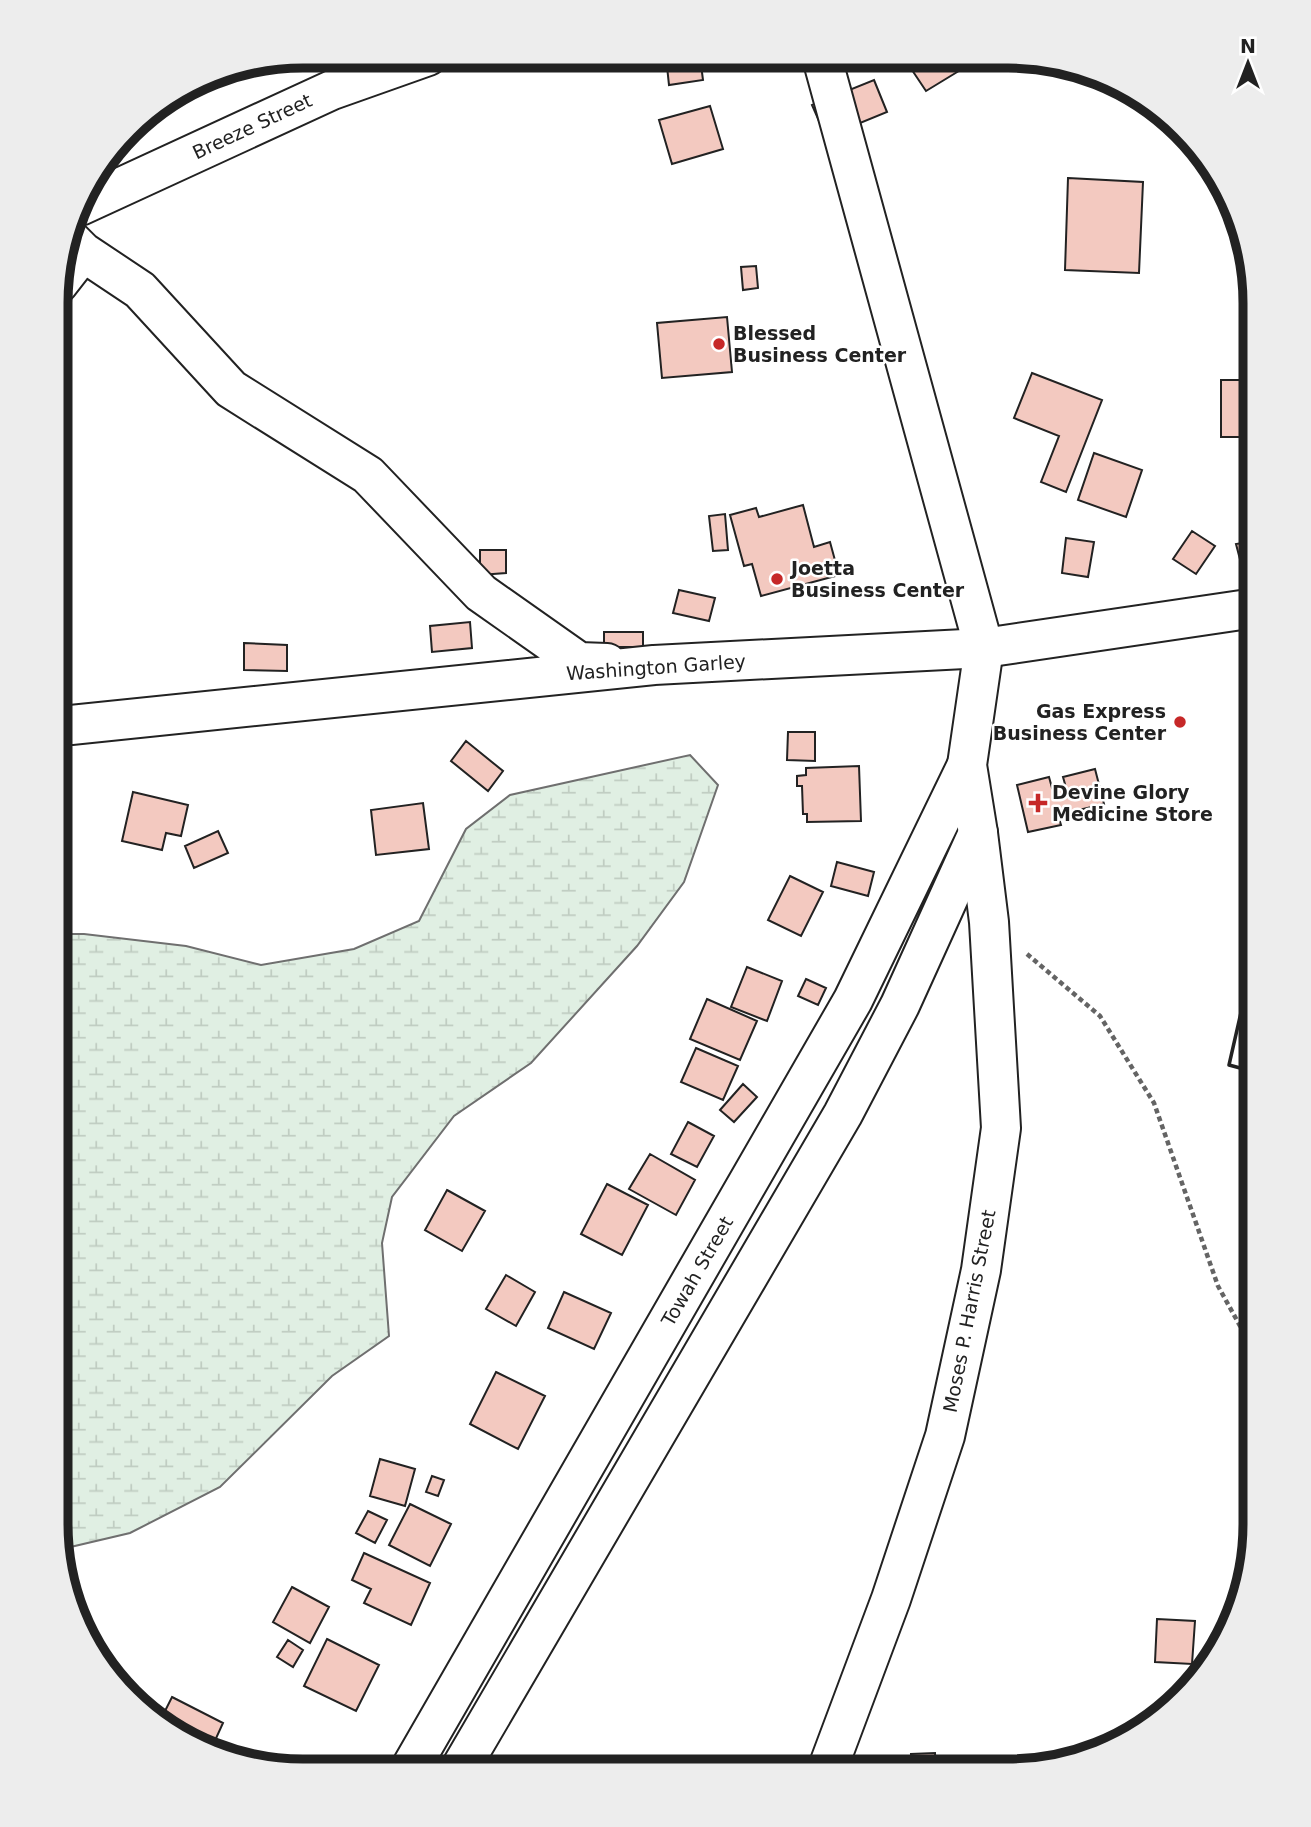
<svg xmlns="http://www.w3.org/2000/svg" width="1311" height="1827" font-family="'DejaVu Sans',sans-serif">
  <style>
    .wetland { fill: url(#wetland-marsh); stroke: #6f6f6f; stroke-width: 2 }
    .building { fill: #f3c9c0; stroke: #222; stroke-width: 2 }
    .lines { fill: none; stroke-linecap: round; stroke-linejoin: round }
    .minor-casing { stroke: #222; stroke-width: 42 }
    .highway-casing { stroke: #222; stroke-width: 42 }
    .path { stroke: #646464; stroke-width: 4.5; stroke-dasharray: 5 3.5; stroke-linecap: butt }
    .minor { stroke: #fff; stroke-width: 38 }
    .highway { stroke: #fff; stroke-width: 38 }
    .wall { stroke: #222; stroke-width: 3.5 }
    .poi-dot { fill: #c62828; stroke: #fff; stroke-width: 2.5 }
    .labels { text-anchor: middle; stroke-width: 5; stroke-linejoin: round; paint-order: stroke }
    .street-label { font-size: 19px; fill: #222; stroke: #fff }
    .poi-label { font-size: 19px; font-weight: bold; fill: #222; stroke: #fff; text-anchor: start }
    .rim { fill: none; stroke: #222; stroke-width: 9 }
  </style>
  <defs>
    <pattern id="wetland-marsh" width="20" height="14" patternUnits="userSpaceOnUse" patternTransform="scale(1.75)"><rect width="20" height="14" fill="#e0efe3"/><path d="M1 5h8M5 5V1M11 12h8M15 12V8" fill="none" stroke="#c0cdc2"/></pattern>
  </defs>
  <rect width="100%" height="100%" fill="#fff"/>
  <path class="wetland" d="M690 755 718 785 684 882 637 946 531 1063 454 1116 392 1197 382 1243 389 1336 332 1376 220 1487 130 1533 62 1549 56 1524 57 934H84L186 946 261 965 354 949 419 921 466 829 510 795Z"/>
  <path class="building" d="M666 57H700L703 80 669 85Z
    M904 58H962L967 66 926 91Z
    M874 80 887 112 826 137 812 105Z
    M710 106 723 149 672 164 659 120Z
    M1068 178 1143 182 1139 273 1065 270Z
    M756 266 758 288 743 290 741 267Z
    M727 317 732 372 662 378 657 323Z
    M1032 373 1102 400 1066 492 1041 482 1059 436 1014 418Z
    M1221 380H1255V437H1221Z
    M1094 453 1142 470 1126 517 1078 500Z
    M803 505 814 547 830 542 839 575 761 596 752 564 744 566 730 515 756 508 759 517Z
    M725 514 728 550 713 551 709 516Z
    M1192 531 1215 546 1196 574 1173 559Z
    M1066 538 1094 542 1088 577 1062 573Z
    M1255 541V564L1242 567 1236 544Z
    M480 550H506V573L480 575Z
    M679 590 715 598 709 621 673 613Z
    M470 622 472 648 432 652 430 626Z
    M604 632H643V647H604Z
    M244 643 287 645V671L244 670Z
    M788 732H815V761L787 760Z
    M466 741 503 771 488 791 451 761Z
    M859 766 861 821 807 822V814H803L802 786H797V776L806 775V768Z
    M1095 769 1104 804 1058 815 1061 825 1028 832 1017 785 1049 777 1052 788 1065 784 1063 777Z
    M133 792 188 805 181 836 166 833 162 850 122 841Z
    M423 803 429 849 376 855 371 810Z
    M218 831 228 853 194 868 185 846Z
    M837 862 874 872 868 896 831 886Z
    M790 876 823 892 801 936 768 920Z
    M747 967 782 981 767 1021 731 1007Z
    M806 979 826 988 818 1005 798 996Z
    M707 999 757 1021 740 1060 690 1039Z
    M696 1048 738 1066 723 1100 681 1082Z
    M743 1084 757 1097 734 1122 720 1110Z
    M688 1122 714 1136 697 1167 671 1154Z
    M650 1154 695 1180 676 1215 629 1189Z
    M607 1184 648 1205 622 1255 581 1234Z
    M447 1190 485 1211 462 1251 425 1230Z
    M506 1275 535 1292 516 1326 486 1309Z
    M564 1292 611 1313 594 1349 548 1328Z
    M496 1372 545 1396 518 1449 470 1424Z
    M380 1459 415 1469 405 1506 370 1496Z
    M432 1476 444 1480 438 1496 426 1492Z
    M410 1504 451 1524 430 1566 389 1545Z
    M368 1511 387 1520 375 1543 356 1533Z
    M364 1553 430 1583 411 1625 364 1603 371 1589 352 1580Z
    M292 1587 329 1607 310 1643 273 1622Z
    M1157 1619 1195 1621 1192 1664 1155 1662Z
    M327 1639 379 1665 356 1711 304 1686Z
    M288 1640 303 1650 293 1667 277 1657Z
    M172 1697 223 1723 213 1745 159 1723Z
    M935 1753 936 1771H912L911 1754Z"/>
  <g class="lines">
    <g class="minor-casing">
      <path id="minor" d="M80 206 332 90 428 56
        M69 238 83 252 140 290 231 389 368 475 481 593 579 662 607 663
        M58 284 83 252
        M57 724 71 725 654 665 984 648 1255 608
        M410 1769 853 1000 967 765
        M460 1769 843 1114 900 1005 978 833"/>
    </g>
    <g class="highway-casing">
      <path id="highway" d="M822 58 984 648 967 765 978 833 989 922 1001 1128 981 1270 945 1436 891 1599 827 1770"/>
    </g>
    <path class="path" d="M1027 954 1100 1016 1154 1103 1218 1286 1255 1353"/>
    <use href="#minor" class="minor"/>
    <use href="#highway" class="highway"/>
    <path class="wall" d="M1255 1072 1229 1065 1255 951"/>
  </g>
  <g class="poi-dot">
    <circle cx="719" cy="344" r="7"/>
    <circle cx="777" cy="579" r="7"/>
    <circle cx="1180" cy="722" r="7"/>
    <path d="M1034.5 792.5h7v7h7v7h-7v7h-7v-7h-7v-7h7z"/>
  </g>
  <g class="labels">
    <g class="street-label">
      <text transform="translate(252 126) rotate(-25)" y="7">Breeze Street</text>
      <text transform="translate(656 667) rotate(-4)" y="7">Washington Garley</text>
      <text transform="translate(697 1271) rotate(-60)" y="7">Towah Street</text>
      <text transform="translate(969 1311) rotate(-79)" y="7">Moses P. Harris Street</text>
    </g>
    <g class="poi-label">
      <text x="733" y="340">Blessed<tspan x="733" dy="22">Business Center</tspan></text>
      <text x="791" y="575">Joetta<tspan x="791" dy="22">Business Center</tspan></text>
      <text x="1166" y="718" text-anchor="end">Gas Express<tspan x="1166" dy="22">Business Center</tspan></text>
      <text x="1052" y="799">Devine Glory<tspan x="1052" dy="22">Medicine Store</tspan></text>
    </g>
  </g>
  <path d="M0 0H1311V1827H0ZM303 68H1008A235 235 0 0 1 1243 303V1524A235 235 0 0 1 1008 1759H303A235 235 0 0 1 68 1524V303A235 235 0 0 1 303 68Z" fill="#ededed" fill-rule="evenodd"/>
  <path class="rim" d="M303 68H1008A235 235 0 0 1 1243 303V1524A235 235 0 0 1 1008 1759H303A235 235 0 0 1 68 1524V303A235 235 0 0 1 303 68Z"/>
  <g transform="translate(1248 63)" stroke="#ffffff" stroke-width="5" paint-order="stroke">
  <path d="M0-5L12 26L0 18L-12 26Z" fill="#222222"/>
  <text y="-10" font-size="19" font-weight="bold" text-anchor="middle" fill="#222222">N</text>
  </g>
</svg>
